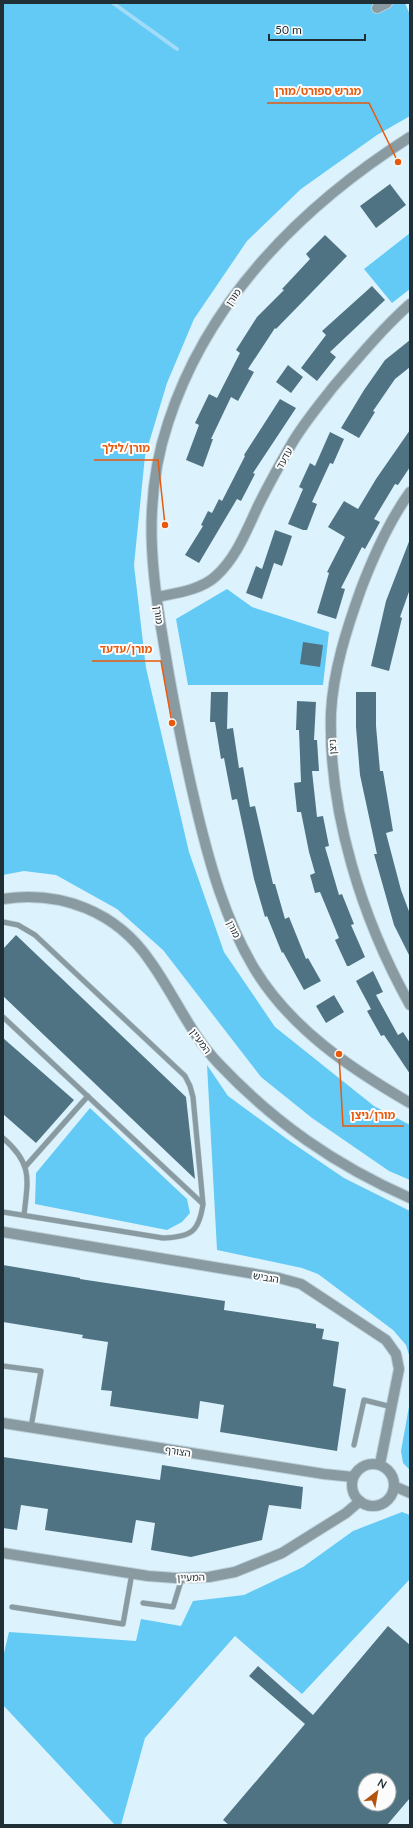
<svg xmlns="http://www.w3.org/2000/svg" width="413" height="1828" font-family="Lato,'Noto Sans Hebrew',sans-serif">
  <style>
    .green { fill: #63caf5 }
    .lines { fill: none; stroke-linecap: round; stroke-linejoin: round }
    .stream { stroke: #a0dcf8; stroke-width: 4 }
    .building { fill: #507383; fill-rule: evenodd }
    .service-casing { stroke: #bad0da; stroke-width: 6 }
    .minor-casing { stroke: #bad0da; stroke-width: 12 }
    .service { stroke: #8a9aa1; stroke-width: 5 }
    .minor { stroke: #8a9aa1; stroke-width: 10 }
    .labels { text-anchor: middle; stroke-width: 4; stroke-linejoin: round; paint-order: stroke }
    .street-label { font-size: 10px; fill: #202f36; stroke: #fcfcfc }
    .leader { fill: none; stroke: #e8590c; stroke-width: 1.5 }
    .callout-dot { fill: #e8590c; stroke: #fcfcfc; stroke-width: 1.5 }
    .callout-label { font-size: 11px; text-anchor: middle; font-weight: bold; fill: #e8590c; stroke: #fcfcfc; stroke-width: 4; stroke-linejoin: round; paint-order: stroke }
  </style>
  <rect width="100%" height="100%" fill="#dcf3fe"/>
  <path class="green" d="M3 3H405L410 15V116L377 135 301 189 247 241 194 319 167 383 145 456 134 565 146 668 189 852 224 952 275 1027 374 1106 410 1125V1180L389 1171 312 1118 261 1077 163 950 117 909 56 875 24 871 3 875Z
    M410 233V289L392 303 364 269Z
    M227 589 252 607 329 632 323 685H188L176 619Z
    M207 1065 228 1096 291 1142 344 1178 410 1211V1358L406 1345 393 1330 318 1274 302 1268 217 1250Z
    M90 1108 187 1199 190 1213 182 1222 167 1230 35 1204 36 1173Z
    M410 1401V1470L403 1463 401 1451Z
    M402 1512 410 1515V1579L302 1694 235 1636 145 1738 121 1825H115L3 1705V1657L9 1632 136 1641 141 1619 181 1626 193 1601 244 1595 303 1567 353 1531Z"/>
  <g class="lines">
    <path class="stream" d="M113 3 177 49"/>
  </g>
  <path class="building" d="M390 184 406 205 376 228 360 206Z
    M325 235 347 256 276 329 275 328 248 369 254 372 238 401 231 397 211 439H213L203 467 186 460 199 425 195 423 209 394 217 398 240 353 236 350 257 317 284 290 282 289 310 259 306 254Z
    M372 286 385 300 330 352 336 357 317 381 301 368 326 335 322 331Z
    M410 340V367L395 379 373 411 375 412 359 438 341 428 364 390 385 360Z
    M288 365 303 377 291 393 276 382Z
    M280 399 296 408 253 473 255 474 241 501 237 499 199 563 185 555 203 526 201 525 208 511 212 513 219 499 222 501 245 456 244 455Z
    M410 430V467L398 485 395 484 374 519 380 522 365 549 362 547 341 588 345 589 336 619 317 613 329 573 327 572 345 537 328 527 344 501 358 509 376 479Z
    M330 432 344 439 333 464 330 463 312 502 317 504 307 530H303L288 524 303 489 299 487 310 463 315 466Z
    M275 530 292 536 282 566 274 563 262 599 246 593 256 566 262 569Z
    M410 539V589L400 617 402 618 389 671 371 666 386 601Z
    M303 642 323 645 320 667 300 664Z
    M211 692H228L227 729 233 728 239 768 243 767 250 807 255 806 273 884H275L285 919 289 917 306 959 308 958 321 981 304 990 283 952 282 953 267 916 265 917 254 879 237 799 232 800 224 758 221 759 215 722H210Z
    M356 692H376V726L380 771H383L393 831 386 833 401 890 410 914V957L394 925 374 854H377L360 775 356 727Z
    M297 701 316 702 314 740H317L319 771H312L317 817 323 816 329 846 325 847 339 895 342 894 354 924 351 925 365 957 349 966H347L335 940 339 938 320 892 315 893 310 875 315 873 309 852 301 812H297L294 783 301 782 299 730H296Z
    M16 935 186 1097 195 1179 3 996V949Z
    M373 971 383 992 376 995 398 1035 403 1032 410 1043V1074L384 1035 381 1036 367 1011 371 1009 356 981Z
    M334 995 344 1012 326 1023 316 1006Z
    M3 1038 74 1100 36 1143 3 1114Z
    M3 1265 80 1278V1279L225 1301 224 1310 316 1324V1328L324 1329 322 1339 339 1342 333 1386 346 1389 337 1451 220 1432 224 1405 200 1401 198 1419 110 1406 112 1391 101 1390 108 1342 82 1338 83 1335 3 1322Z
    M3 1457 160 1480 162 1465 303 1487 301 1509 269 1505 262 1540 191 1557 151 1550 155 1523 136 1520 132 1543 45 1530 48 1509 21 1505 17 1530 3 1528Z
    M388 1626 410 1645V1798L387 1825H229L223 1820 305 1724 249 1676 258 1666 313 1715ZM365 1780H389V1804H365Z"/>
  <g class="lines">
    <g class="service-casing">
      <path id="service" d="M3 922 18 925 35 935 185 1076 190 1086 193 1097 203 1204C199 1232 191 1237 163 1238L3 1212
        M3 1017 203 1204
        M3 1138C33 1164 28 1179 24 1215
        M25 1167 88 1096
        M3 1366 41 1371 31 1427
        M354 1445 364 1400 392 1407
        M143 1603 173 1607 182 1578
        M12 1607 123 1624 132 1573"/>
    </g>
    <g class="minor-casing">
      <path id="minor" d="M377 8 387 3
        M410 137C303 205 208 299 168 423 155 462 150 507 152 548 154 591 162 633 169 675 177 720 186 765 197 811 210 865 225 919 254 968 291 1029 350 1068 410 1103
        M410 492C389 521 374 555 361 589 347 628 333 671 331 713 328 812 362 919 410 1005
        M157 597C176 593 201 590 216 576 237 557 247 529 259 504 269 484 280 464 291 445 303 424 319 405 334 386 358 358 382 329 410 304
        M3 899C61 890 117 912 150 961 174 994 190 1034 219 1064 275 1123 335 1165 410 1198
        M3 1232 279 1278 301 1284 386 1340 396 1354 399 1369 380 1464
        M3 1423 324 1474 353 1477
        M352 1485a21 21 0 1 1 42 0a21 21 0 1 1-42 0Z
        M394 1486 410 1493
        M3 1553 148 1576 176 1578 209 1577 235 1572 282 1553 346 1513 360 1501"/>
    </g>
    <use href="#service" class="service"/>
    <use href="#minor" class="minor"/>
  </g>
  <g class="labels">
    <g class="street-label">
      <text transform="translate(233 297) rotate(-55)" y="4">מורן</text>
      <text transform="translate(284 458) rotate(-61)" y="4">עדעד</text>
      <text transform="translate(159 615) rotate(82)" y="4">מורן</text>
      <text transform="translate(332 747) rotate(-93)" y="4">ניצן</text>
      <text transform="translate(234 929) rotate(65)" y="4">מורן</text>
      <text transform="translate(201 1041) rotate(54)" y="4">המעיין</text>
      <text transform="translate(266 1277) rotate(10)" y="4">הגביש</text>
      <text transform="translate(178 1451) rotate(9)" y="4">הצורף</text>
      <text transform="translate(191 1577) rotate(-2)" y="4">המעיין</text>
    </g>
  </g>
  <path class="leader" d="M398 162L369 103H267M165 525L158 460H94M172 723L161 661H92M339 1054L343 1126H404"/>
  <g class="callout-dot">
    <circle cx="398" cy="162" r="4"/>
    <circle cx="165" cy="525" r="4"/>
    <circle cx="172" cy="723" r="4"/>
    <circle cx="339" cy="1054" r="4"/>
  </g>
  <g class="callout-label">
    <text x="318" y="95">מגרש ספורט/מורן</text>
    <text x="126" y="452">מורן/לילך</text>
    <text x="126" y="653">מורן/עדעד</text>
    <text x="373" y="1119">מורן/ניצן</text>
  </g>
  <rect width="413" height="1828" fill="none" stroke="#202f36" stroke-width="8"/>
  <g transform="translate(377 1792) rotate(31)"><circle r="19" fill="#fcfcfc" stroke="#a4aaad"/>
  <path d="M0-3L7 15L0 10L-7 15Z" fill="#b45412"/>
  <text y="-6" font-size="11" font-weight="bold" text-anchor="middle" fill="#202f36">N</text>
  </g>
  <path d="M269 34v6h96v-6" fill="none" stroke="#202f36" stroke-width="2"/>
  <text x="275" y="34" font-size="12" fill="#202f36" stroke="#fcfcfc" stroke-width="3" paint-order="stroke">50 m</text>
</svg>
